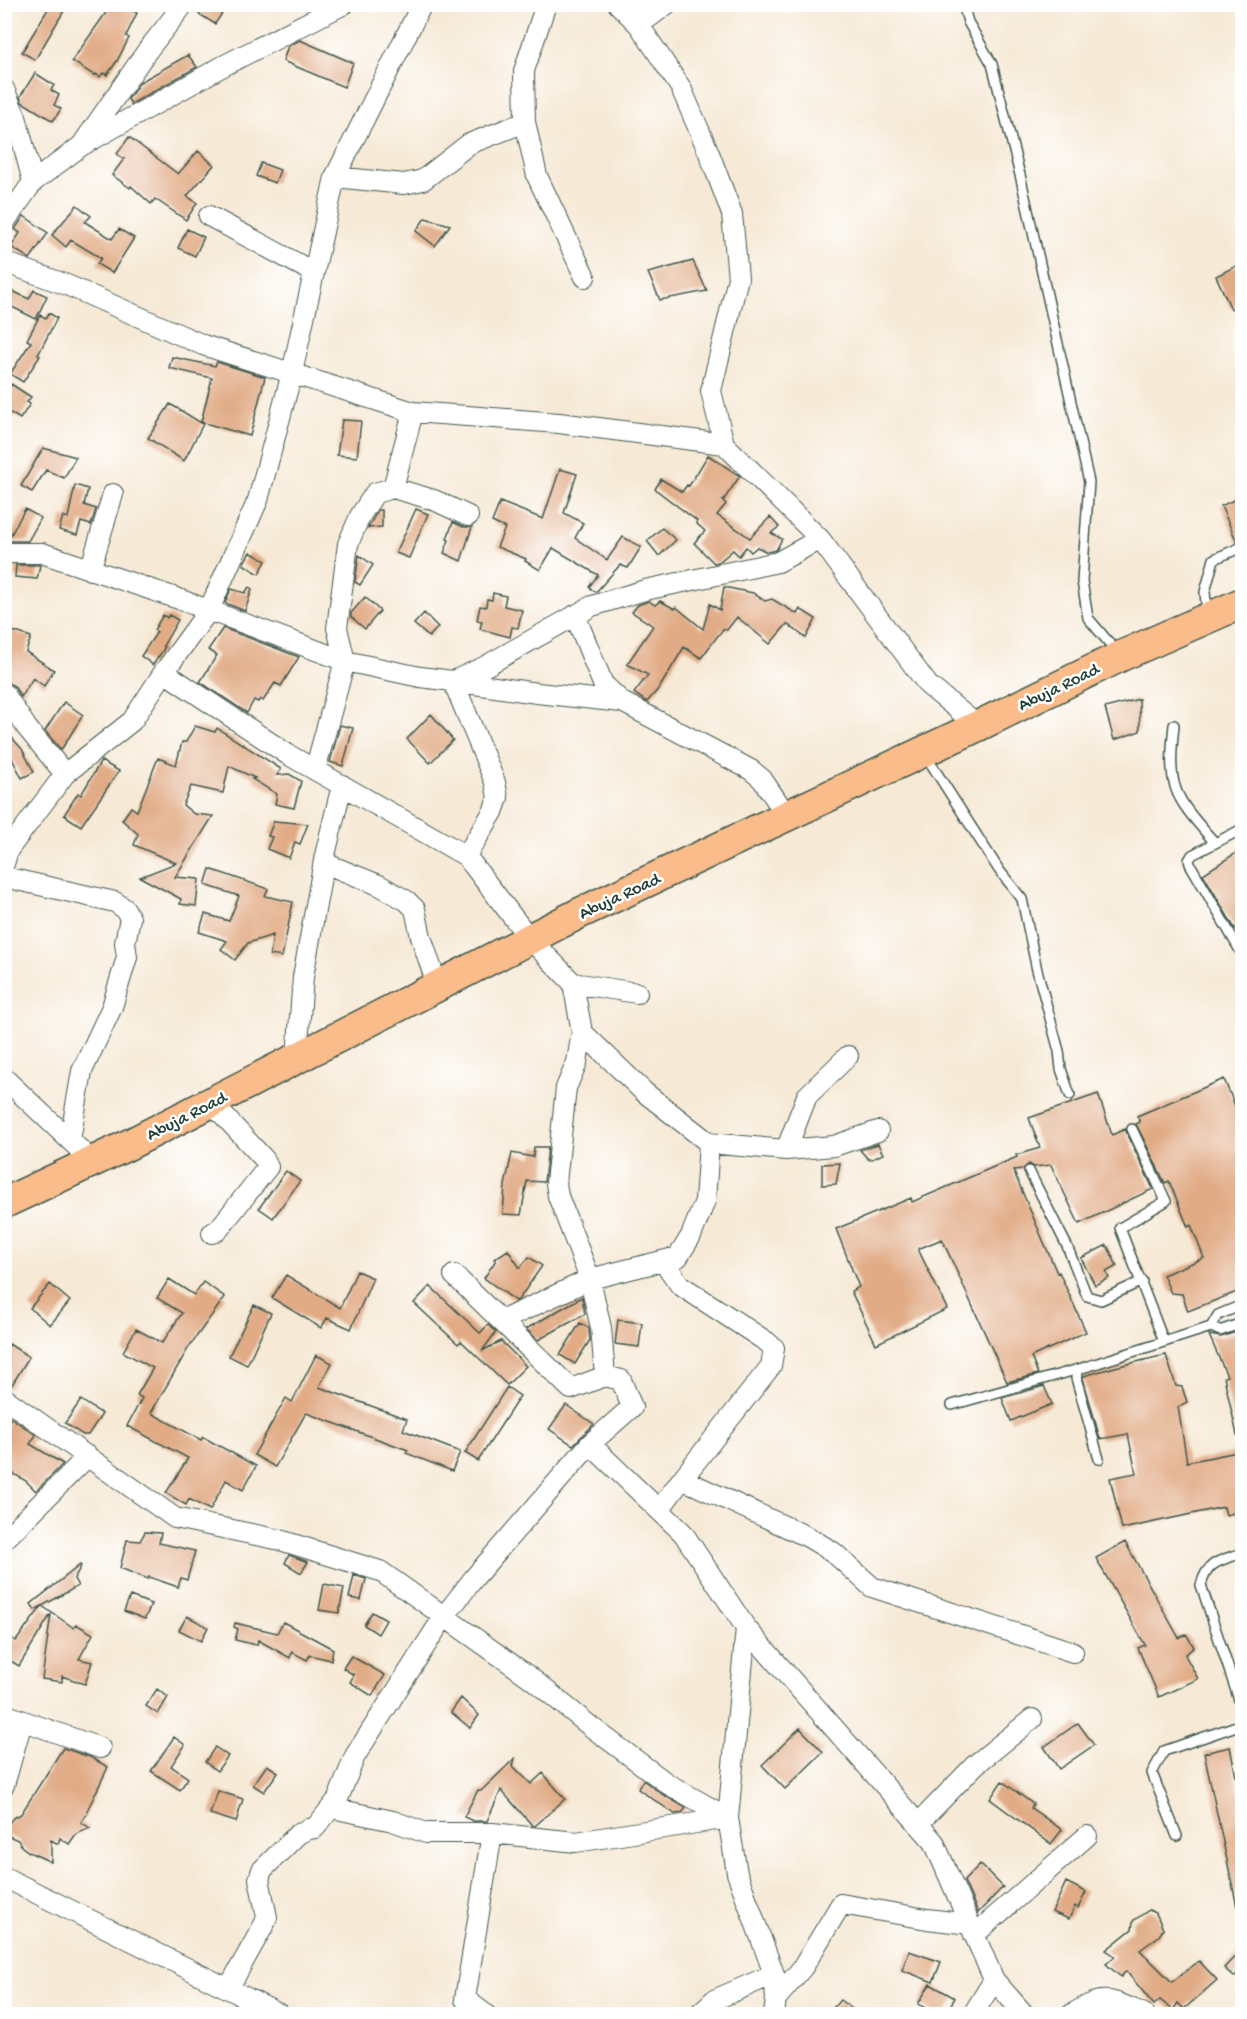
<svg xmlns="http://www.w3.org/2000/svg" width="1247" height="2019" font-family="'Gochi Hand',sans-serif">
  <style>
    .building { fill: #e1ab85 }
    .lines { fill: none; stroke-linecap: round; stroke-linejoin: round }
    .service-casing { stroke: #3f574c; stroke-width: 12 }
    .minor-casing { stroke: #3f574c; stroke-width: 22 }
    .primary-casing { stroke: #3f574c; stroke-width: 33 }
    .service { stroke: #fff; stroke-width: 9 }
    .minor { stroke: #fff; stroke-width: 20 }
    .primary { stroke: #f9bc8a; stroke-width: 30 }
    .labels { text-anchor: middle; stroke-width: 5; stroke-linejoin: round; paint-order: stroke }
    .street-label { font-size: 18px; fill: #1f3d34; stroke: #fff }
  </style>
  <rect width="100%" height="100%" fill="#fff"/>
  <filter id="ink" filterUnits="userSpaceOnUse"><feTurbulence type="fractalNoise" baseFrequency=".0167" numOctaves="2"/><feDisplacementMap in="SourceGraphic" scale="12" xChannelSelector="R" yChannelSelector="G"/><feConvolveMatrix kernelMatrix="1 2 1 2 8 2 1 2 1" color-interpolation-filters="sRGB"/></filter>
  <filter id="wash" filterUnits="userSpaceOnUse"><feTurbulence type="fractalNoise" baseFrequency=".008" numOctaves="4" result="noise"/><feDisplacementMap in="SourceGraphic" scale="24" xChannelSelector="R" yChannelSelector="G"/><feGaussianBlur stdDeviation="1.35" result="paint"/><feColorMatrix in="noise" values="0 0 0 0 0 0 0 0 0 0 0 0 0 0 0 0 0 1.4 0 .05"/><feComposite in="paint" operator="in"/></filter>
  <g filter="url(#wash)">
    <rect width="100%" height="100%" fill="#f6e9d5"/>
    <g id="blocks">
      <path class="building" d="M51 4H68L35 60 22 52Z
        M112 4H135L132 10 137 13 126 36 129 38 117 61 107 75 103 73 100 77 96 74 95 76 72 61Z
        M205 4H228L215 24 199 14Z
        M300 40 353 63 344 87 283 61 288 46Z
        M188 55 197 67 131 104 128 99 140 82Z
        M35 73 54 85 51 90 59 95 54 105 61 109 53 121 22 102 20 97Z
        M129 137 178 174 198 151 214 165 187 196 197 203 186 220 155 199 151 204 131 186 130 188 112 175 124 159 117 154Z
        M261 163 280 170 275 183 256 176Z
        M77 205 91 216 85 222 112 239 119 229 134 238 112 273 97 264 101 258 71 240 66 247 52 235Z
        M24 216 48 233 30 259 11 247 20 233 15 229Z
        M425 218 450 225 435 246 416 231Z
        M187 229 204 237 195 256 178 248Z
        M693 261 707 291 660 300 648 273Z
        M1242 263V303L1231 309 1216 276Z
        M4 287 29 299 34 290 47 296 36 319 4 303Z
        M49 313 57 318 38 355 40 356 23 382 10 374 31 342 27 340 40 315 46 318Z
        M172 357 215 366 217 362 265 377 250 436 201 422 212 378 169 368Z
        M11 384 31 397 27 402 30 404 20 419 4 409V393Z
        M170 404 203 424 184 461 148 438Z
        M342 420 361 421 357 457 337 455Z
        M43 448 76 457 64 478 46 470 32 492 21 486Z
        M708 455 740 476 723 501 726 504 717 515 750 538 770 517 779 527 771 533 782 539 776 550 767 552 757 547 751 552 746 547 739 556 733 550 719 562 714 563 694 543 705 531 696 523 697 521 655 489 661 479 682 492 687 485 689 486Z
        M560 469 577 474 564 513 583 523 575 538 607 560 623 537 641 547 628 568 620 565 596 592 589 587 598 575 553 548 540 570 525 561 526 559 497 547 505 528 492 522 500 502 543 519Z
        M75 485 88 489 84 505 96 509 91 525 81 522 77 535 59 530 63 516 68 518Z
        M1242 496V540L1237 542 1221 506Z
        M25 509 41 518 28 541H10L8 540Z
        M416 509 428 514 409 558 396 553Z
        M378 510H382V527L368 528Z
        M453 522 463 527H472L461 561 444 553 449 540 447 539Z
        M662 528 676 540 659 556 647 541Z
        M250 552 266 561 259 574 243 564Z
        M359 555 373 565 360 585 355 582Z
        M16 565H40L37 579 15 577Z
        M249 587 252 589 245 611 225 603 231 589 245 593Z
        M724 587 753 593 765 601 772 599 797 614 800 609 816 619 806 638 787 624 770 644 737 617 727 630 723 629 701 658 684 647 660 687 647 702 634 693 648 675 627 664 653 626 632 612 638 605 649 601 655 605 660 601 675 609 676 607 703 629 710 604 720 610Z
        M493 593 506 596 504 606 522 610 518 628 512 627 510 637 480 629 482 621 477 620 480 606 486 607 487 599 492 600Z
        M365 597 380 611 365 629 351 617V613Z
        M424 613 438 627 429 637 414 624Z
        M163 615 167 618 169 615 178 620 163 646 165 647 153 665 141 656 157 632 154 630Z
        M4 628 31 637 26 652 54 670 44 686 33 678 21 697 14 686 4 681Z
        M223 628 299 657 281 686 275 683 263 701 260 699 258 702 254 700 247 713 200 682 217 655 208 650Z
        M1139 699 1140 731 1114 740 1105 708Z
        M64 702 83 715 61 750 45 731Z
        M431 714 453 740 430 763 407 739Z
        M340 725 353 728 343 766 330 762Z
        M195 726 215 732 217 728 281 769 277 775 289 774 301 781 294 808 275 804 277 794 252 779 255 778 229 766 223 793 191 786 183 805 194 814 213 816 175 877 199 879 196 906 180 904 181 899 140 877 176 863 134 845 138 834 122 820 131 807 137 811 158 758 176 765 182 742H186Z
        M4 729 22 749 34 772 22 778 4 743Z
        M101 761 119 771 81 826 64 815 78 793 81 795Z
        M274 821 308 824 300 844 295 842 289 858 267 849 272 837 268 836Z
        M1242 849V924L1235 929 1203 874Z
        M210 869 268 889 265 896 293 902 282 957 270 955 273 935 248 943 235 960 221 949 227 941 199 932 205 914 229 921 239 896 205 885Z
        M1224 1079 1242 1123V1290L1188 1311 1182 1294 1171 1293 1163 1275 1204 1258 1191 1225 1188 1227 1169 1181 1165 1183 1136 1124 1140 1122 1137 1116Z
        M1098 1094 1112 1135 1125 1129 1153 1189 1079 1224 1051 1165 1034 1167 1029 1164 1023 1169 1013 1170 1057 1273 1059 1272 1086 1332 1031 1357 1038 1374 1007 1382 942 1239 918 1249 947 1309 876 1344 851 1291 859 1287 836 1229 911 1198 912 1202 1017 1157 1016 1155 1040 1148 1029 1118Z
        M878 1144 883 1154 872 1159H868L860 1150Z
        M534 1147H548L544 1182 527 1181 521 1215 503 1214 505 1185 512 1153 533 1157Z
        M840 1163 836 1184 822 1185V1164Z
        M286 1171 300 1181 273 1218 259 1208Z
        M1107 1245 1117 1266 1106 1272 1109 1278 1095 1285 1081 1258Z
        M508 1250 520 1268 529 1257 542 1266 519 1299 516 1301 484 1278 496 1260 494 1259Z
        M357 1271 373 1278 351 1329 327 1318 321 1328 272 1298 286 1275 340 1308Z
        M169 1279 194 1295 203 1282 225 1297 189 1347 151 1413 201 1440 203 1437 256 1466 243 1490 226 1480 210 1510 189 1499 186 1505 166 1493 188 1458 127 1426 142 1398 137 1395 153 1368 123 1352 136 1329 162 1343 182 1313 157 1298Z
        M50 1284 70 1301 50 1325 30 1308Z
        M430 1286 480 1333 488 1325 496 1332 482 1351 501 1341 526 1366 507 1385 461 1341 458 1344 414 1303Z
        M582 1297 585 1314 538 1340 526 1329Z
        M254 1305 271 1313 247 1365 229 1356Z
        M618 1320 642 1323 639 1347 615 1344Z
        M580 1323 589 1328 590 1340 575 1364 560 1355Z
        M1242 1330V1435H1237L1224 1377 1227 1376 1209 1335 1221 1337Z
        M9 1344 29 1357 10 1388 4 1386V1351Z
        M316 1355 332 1363 319 1387 407 1419 403 1430 460 1452 452 1471 406 1453 408 1450 306 1413 275 1467 254 1455 286 1398 292 1402Z
        M1166 1355 1176 1386 1182 1387 1187 1402 1178 1407 1187 1462 1242 1451V1492H1239L1242 1511 1226 1515 1224 1507 1122 1529 1110 1478 1136 1473 1128 1434 1100 1439 1083 1378 1084 1376 1115 1367Z
        M1044 1386 1052 1404 1011 1421 1002 1398Z
        M507 1387 520 1396 478 1461 465 1453Z
        M81 1400 102 1414 88 1435H83L65 1423Z
        M566 1405 594 1424 573 1445 549 1429Z
        M11 1418 36 1435 30 1444 63 1464 36 1491 26 1481 4 1468V1428Z
        M145 1532 161 1533 159 1543 195 1551 187 1580 181 1578 178 1587 149 1577 148 1579 120 1568 127 1540 140 1541Z
        M1125 1542 1179 1638 1186 1634 1194 1647 1185 1655 1198 1679 1159 1697 1138 1648 1145 1645 1096 1558Z
        M289 1555 308 1562 301 1573 285 1563Z
        M80 1565 81 1566 74 1579 78 1586 35 1610 31 1604Z
        M354 1575 366 1579 361 1600 349 1598Z
        M324 1584 344 1588 339 1613 319 1610Z
        M130 1596 151 1604 145 1619 124 1611Z
        M42 1606 74 1628 76 1624 93 1634 79 1659 92 1662 85 1684 62 1676V1682L42 1679 51 1614 19 1666 4 1657V1633L16 1641Z
        M372 1612 386 1620 378 1634 364 1625Z
        M187 1616 208 1627 201 1641 179 1630Z
        M283 1622 333 1649 331 1660 310 1655 307 1660 292 1652 290 1658 258 1640 257 1645 235 1640 238 1629 234 1627 235 1623 277 1633Z
        M351 1656 385 1675 372 1696 350 1682 354 1675 343 1668Z
        M157 1689 168 1697 158 1714 146 1706Z
        M461 1698 479 1715 470 1728 451 1712Z
        M1078 1723 1094 1745 1059 1769 1044 1747Z
        M800 1728 823 1752 785 1789 762 1765Z
        M174 1737 185 1745 171 1766 188 1778 180 1790 151 1771Z
        M215 1747 228 1756 217 1771 205 1762Z
        M1230 1747 1242 1807V1907H1237L1204 1753Z
        M63 1748 90 1757 108 1767 87 1811 88 1813 81 1822 90 1828 76 1834 69 1844 60 1838 58 1844 51 1840V1862L29 1852 22 1847 18 1840 4 1834V1829L13 1818 21 1814Z
        M515 1758 513 1766 531 1784 543 1773 565 1799 535 1826 532 1825 501 1790 487 1821H473L464 1817 478 1790 481 1791Z
        M267 1765 278 1772 264 1792 253 1785Z
        M643 1780 662 1794 686 1808 682 1813 675 1814 638 1789Z
        M1002 1781 1033 1804 1031 1808 1062 1830 1051 1844 990 1799Z
        M218 1791 243 1799 236 1822 210 1814Z
        M980 1864 1003 1887 978 1913 964 1881Z
        M1066 1882 1086 1892 1078 1908 1075 1906 1069 1919 1052 1912Z
        M1149 1910 1156 1913 1163 1929 1159 1936 1140 1950 1172 1982 1199 1961 1217 1980 1184 2009 1178 2003 1173 2010 1160 2000 1154 2005 1126 1971 1121 1977 1106 1964 1115 1956 1106 1950 1132 1929 1133 1921Z
        M1242 1949V1968L1234 1977 1224 1968Z
        M909 1951 941 1962 933 1982 902 1970Z
        M930 1984 955 1998 945 2014H937L918 2004Z
        M840 2000 859 2014H828Z"/>
    </g>
  </g>
  <g filter="url(#ink)">
    <use href="#blocks" fill-opacity="0" stroke="#3f574c" stroke-width="1.5"/>
    <g class="lines">
      <g class="service-casing">
        <path id="service" d="M963 4 968 22 992 64 1021 179 1089 482 1082 581 1088 618 1117 652
          M1207 615 1205 592 1214 559 1242 547
          M1174 725C1167 790 1174 796 1215 843
          M926 756 999 870 1022 899 1037 970 1059 1051 1061 1069 1070 1095
          M1242 829 1192 855 1189 860 1190 864 1242 954
          M1132 1129 1166 1201 1120 1228 1164 1342
          M1029 1171 1067 1246 1087 1296 1101 1300 1142 1281
          M1211 1327 1220 1331 1242 1323
          M1079 1369 1076 1378 1099 1459
          M952 1405 1079 1369 1211 1327 1218 1315 1242 1305
          M1242 1553C1221 1561 1208 1560 1201 1585L1242 1709
          M1177 1836 1152 1773 1164 1751 1242 1724"/>
      </g>
      <g class="minor-casing">
        <path id="minor" d="M546 4 524 71 525 122 537 176 585 277
          M618 4 639 25 681 88 709 153 732 214 738 278 711 391 724 444 820 539 928 685 978 726
          M639 25 667 4
          M4 89 16 117 33 182
          M84 142 147 51 184 4
          M335 177 404 184 423 180 469 144 525 122
          M209 216 313 272
          M4 223 33 182 81 146 223 66 344 4
          M4 262 67 285 203 345 413 412 559 423 724 444
          M393 488 413 412
          M4 553H42L176 598 345 661 420 677 453 681 482 668 592 606 645 590 778 562 820 539
          M90 570 113 494
          M575 615 603 684 622 702 751 770 762 779 787 816
          M164 672 287 754 466 856 529 938 573 983 582 1032 577 1062 566 1088 556 1183 558 1196 590 1279 601 1328 605 1376 621 1380 632 1407 590 1444 683 1533 746 1628 934 1842 994 1980 1024 2014
          M453 681 495 782 498 798 493 812 466 856
          M453 681 537 693 622 702
          M4 693 27 728 65 774
          M315 770 345 661 337 628 348 544 360 516 375 493 393 488 434 500 468 516
          M324 863 379 885 407 901 415 909 421 937 437 985
          M4 864 8 850 65 774 132 721 164 672 209 610 258 500 292 373 335 177 422 4
          M4 877 115 902 125 909 130 918 125 943 127 957 112 1007 82 1071 70 1140
          M573 983 637 993
          M297 1057 303 977 325 855 342 785
          M4 1078 93 1162
          M211 1102 265 1160 268 1167 218 1230 212 1233
          M709 1143 786 1150 834 1146 878 1131
          M786 1150 807 1096 848 1056
          M664 1262 680 1285 767 1342 774 1348 771 1366 682 1479
          M454 1275 571 1389 605 1376
          M501 1321 590 1279 678 1257 691 1236 705 1201 709 1143 644 1092 582 1032
          M4 1398 175 1518 280 1540 380 1571 531 1678 590 1726 668 1784 728 1818
          M659 1510 682 1479 808 1537 833 1552 872 1587 1073 1652
          M4 1540 88 1456
          M746 1628 728 1818 737 1873 774 1974 776 1999 774 2014
          M4 1714 100 1748
          M4 1785 22 1722
          M332 1808 393 1821 426 1833H492L576 1842 728 1818
          M918 1824 975 1765 1032 1719
          M4 1877 279 2014
          M974 1935 1087 1836
          M228 1989 265 1923 267 1917 259 1879 262 1870 298 1834 308 1829 315 1828 338 1799 355 1756 443 1618 474 1578 590 1444
          M776 1999 803 1967 841 1904 927 1919 970 1924
          M485 2014 465 1999 492 1833
          M699 2014 714 2000 774 1974
          M973 2014 994 1980
          M1072 2014C1106 1994 1109 1999 1144 2014"/>
      </g>
      <g class="primary-casing">
        <path id="primary" d="M4 1203 126 1146 580 913 978 726 1121 656 1242 603"/>
      </g>
      <use href="#service" class="service"/>
      <use href="#minor" class="minor"/>
      <use href="#primary" class="primary"/>
    </g>
  </g>
  <g class="labels">
    <g class="street-label">
      <text transform="translate(1058 686) rotate(-26)" y="6">Abuja Road</text>
      <text transform="translate(619 895) rotate(-25)" y="6">Abuja Road</text>
      <text transform="translate(186 1115) rotate(-27)" y="6">Abuja Road</text>
    </g>
  </g>
  <rect width="1247" height="2019" fill="none" stroke="#fff" stroke-width="24"/>
</svg>
